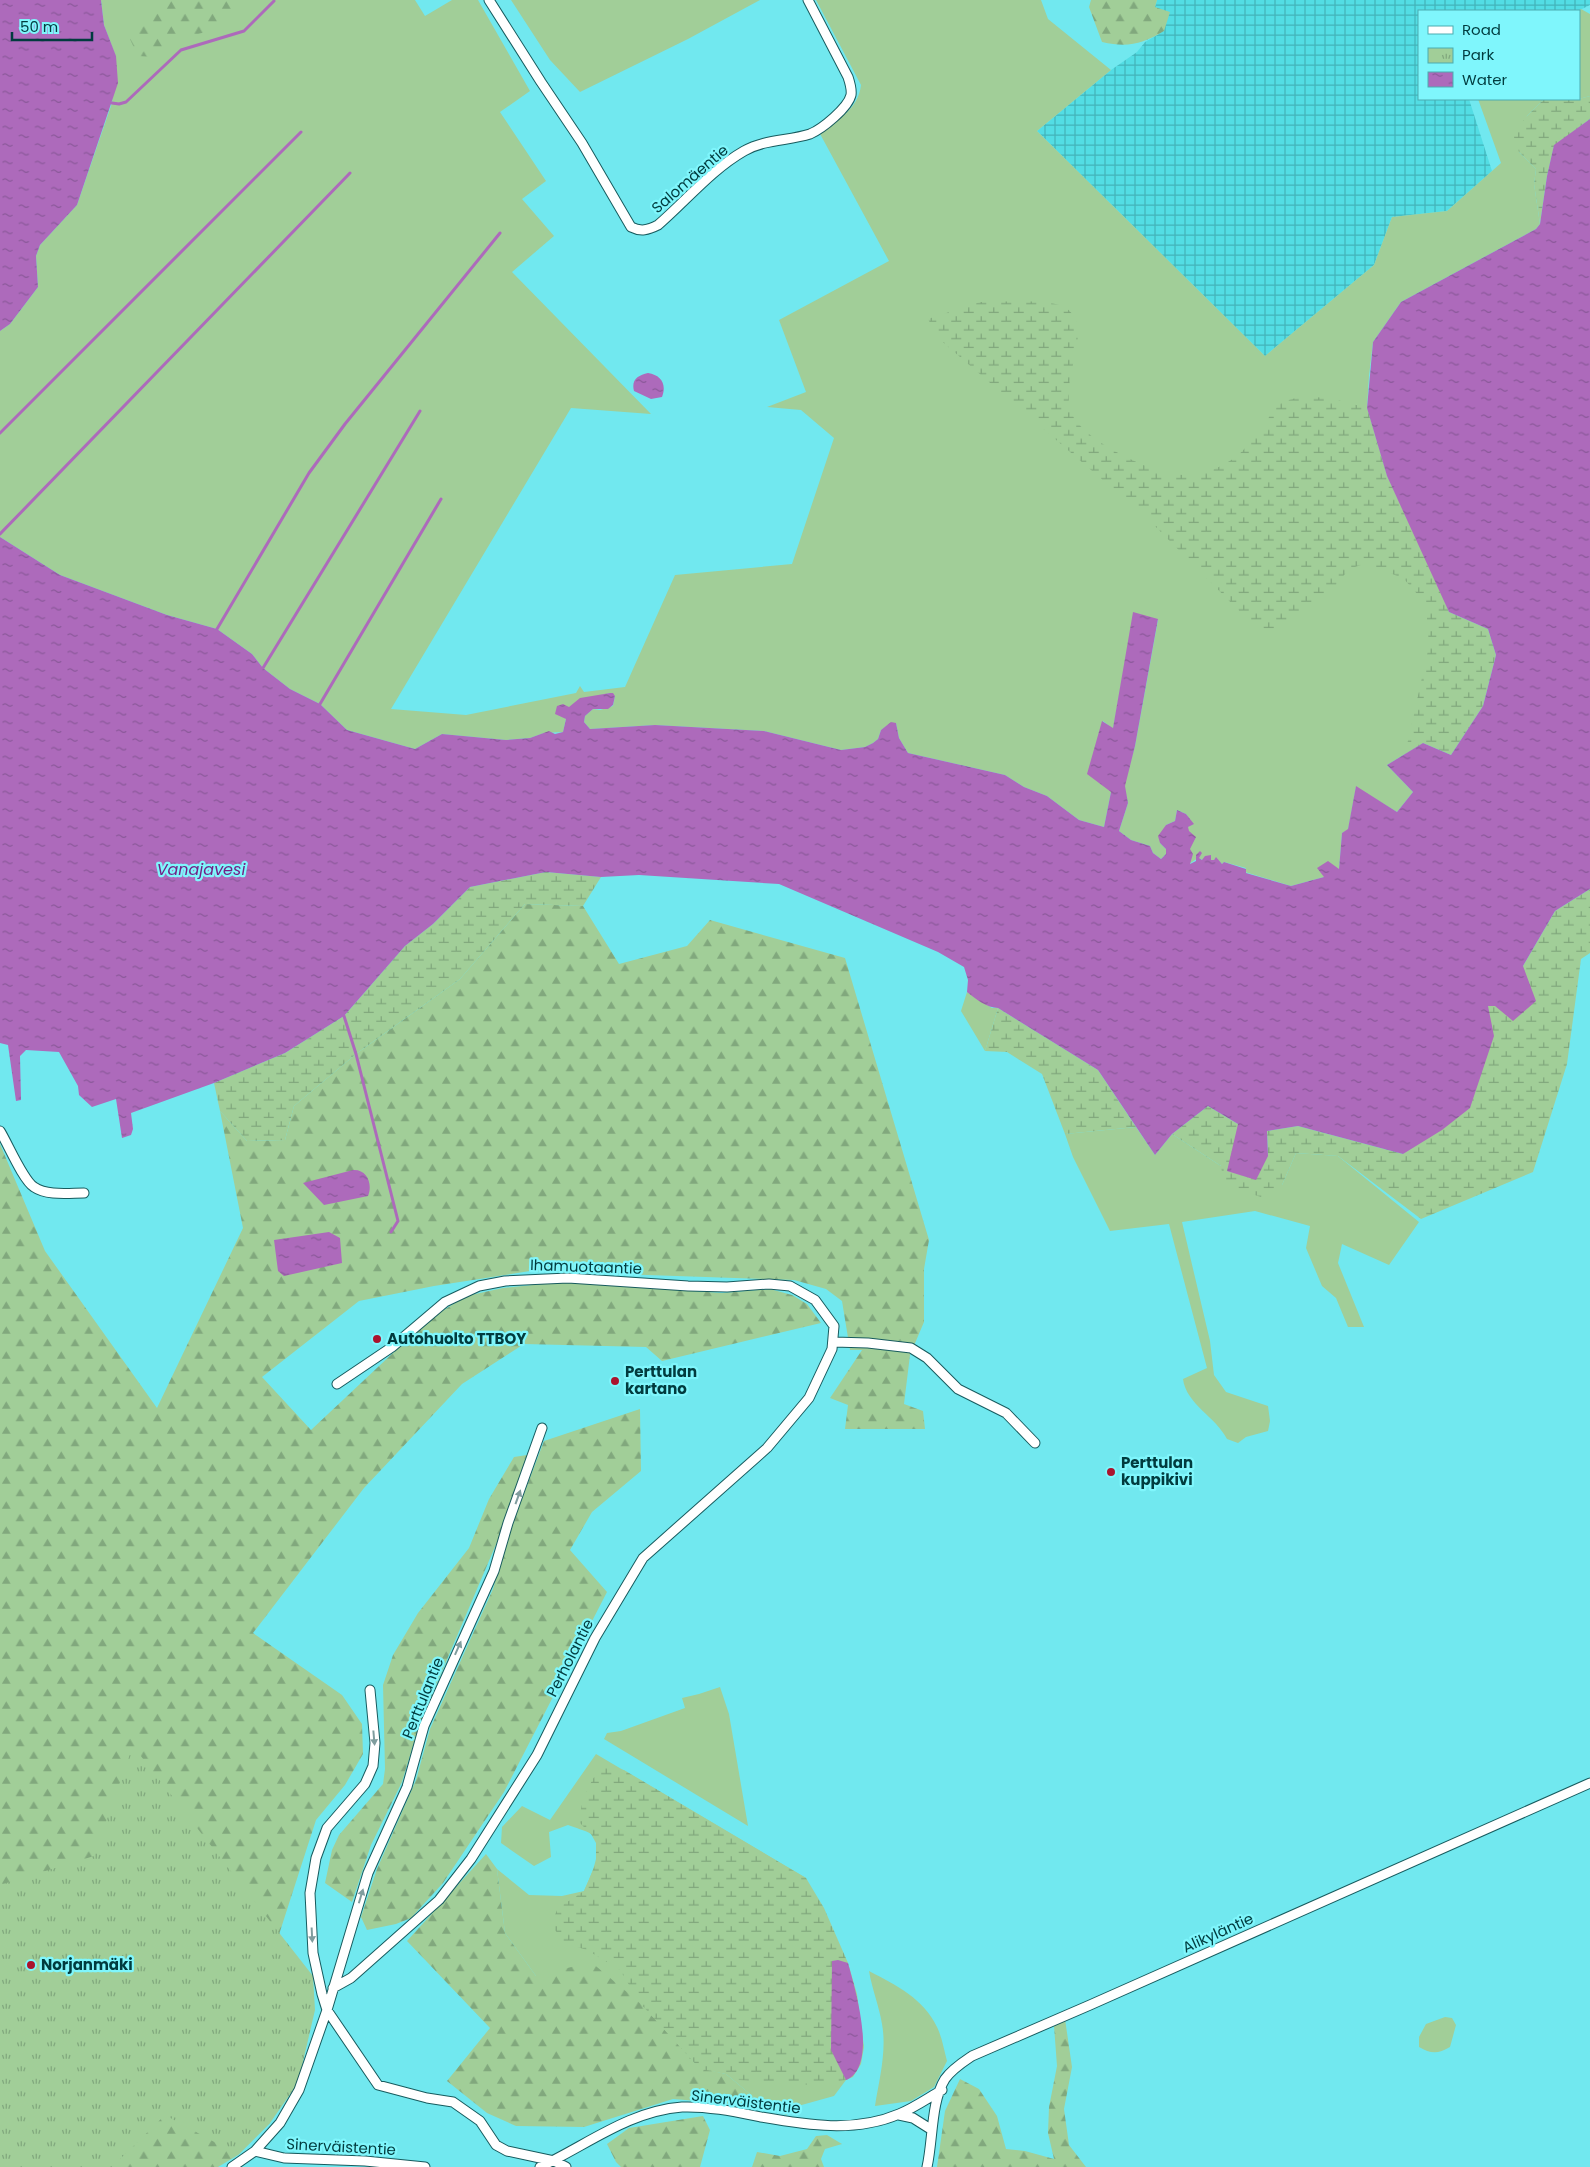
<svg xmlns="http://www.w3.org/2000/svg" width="1590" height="2167" font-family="Poppins,sans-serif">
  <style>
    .industrial { fill: url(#industrial-grid) }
    .grass { fill: #a1ce98 }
    .forest { fill: url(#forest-firs) }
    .wetland { fill: url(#wetland-marsh) }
    .park { fill: url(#park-tufts) }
    .water { fill: url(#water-ripples) }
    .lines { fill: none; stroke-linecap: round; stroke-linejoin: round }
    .stream { stroke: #ad6abb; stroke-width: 3 }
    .minor-casing { stroke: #175b5e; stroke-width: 11 }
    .minor { stroke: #fff; stroke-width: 9 }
    .oneway { fill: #809d9e }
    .poi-dot { fill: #aa132d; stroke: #7ff6fc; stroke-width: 2 }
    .labels { text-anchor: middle; stroke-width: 4.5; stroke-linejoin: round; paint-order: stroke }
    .street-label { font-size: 15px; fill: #013b3e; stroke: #7ff6fc }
    .poi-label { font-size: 15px; font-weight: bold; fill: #013b3e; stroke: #7ff6fc; text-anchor: start }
    .water-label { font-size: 16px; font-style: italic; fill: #732084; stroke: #7ff6fc }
  </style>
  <defs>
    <pattern id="industrial-grid" width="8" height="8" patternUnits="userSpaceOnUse" patternTransform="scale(1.25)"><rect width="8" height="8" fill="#53dde4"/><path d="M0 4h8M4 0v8" fill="none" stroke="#42b4ba"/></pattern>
    <pattern id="forest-firs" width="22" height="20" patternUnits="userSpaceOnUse" patternTransform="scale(1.25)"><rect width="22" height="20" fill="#a1ce98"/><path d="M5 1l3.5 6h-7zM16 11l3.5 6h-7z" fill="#81a87d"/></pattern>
    <pattern id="wetland-marsh" width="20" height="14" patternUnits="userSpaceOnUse" patternTransform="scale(1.25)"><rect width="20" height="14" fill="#a1ce98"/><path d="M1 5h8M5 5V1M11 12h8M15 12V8" fill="none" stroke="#81a87d"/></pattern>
    <pattern id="park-tufts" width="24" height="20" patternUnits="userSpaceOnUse" patternTransform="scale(1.25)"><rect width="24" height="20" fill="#a1ce98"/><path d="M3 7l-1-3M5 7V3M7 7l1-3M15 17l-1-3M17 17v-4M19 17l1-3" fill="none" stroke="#81a87d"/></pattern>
    <pattern id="water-ripples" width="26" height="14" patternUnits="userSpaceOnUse" patternTransform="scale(1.25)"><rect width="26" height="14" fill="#ad6abb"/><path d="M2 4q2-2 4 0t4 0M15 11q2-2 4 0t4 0" fill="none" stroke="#8a5899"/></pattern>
  </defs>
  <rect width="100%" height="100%" fill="#71e8ef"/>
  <path class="industrial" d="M1157 0H1590V5L1578 11H1419V99H1469L1492 171 1447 211 1392 217 1374 265 1265 356 1037 131 1111 70 1137 52 1145 42 1164 31 1155 7Z"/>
  <path class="grass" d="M101 0H415L425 16 452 0H478L530 91 500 112 546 181 522 199 554 236 512 272 651 414 571 408 391 709 466 715 576 693 580 686 584 692 625 687 675 575 792 564 834 438 801 410 767 407 806 392 779 320 889 261 819 132C838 119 858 110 861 85L816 0H1041L1048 19 1111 70 1037 131 1265 356 1374 265 1392 217 1447 211 1501 163 1478 99H1544L1527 116 1519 152 1536 169 1534 184 1540 224 1536 229 1401 302 1373 342 1369 376 1367 408 1387 476 1439 585 1483 706 1387 765 1413 792 1397 812 1356 787 1348 830 1342 833 1339 870 1324 877 1291 886 1245 872 1246 868 1224 862 1222 864 1216 858 1214 860H1211V855L1203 860 1198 858 1189 864 1190 849 1187 827 1193 824 1186 814 1177 810 1175 821 1166 825 1160 843 1166 849V854L1161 859 1153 853 1150 846 1131 840 1119 831 1128 803 1124 786 1135 746 1158 620 1134 613 1113 729 1103 721 1111 792 1104 827 1079 820 1047 796 1024 787 1005 775 908 753 899 738 896 723H891L881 730 878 739 873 743 865 747 841 750 764 731 655 725 590 729 584 722 585 716 593 709 600 710 613 706 615 696 610 693 599 696 564 717 566 719 563 732 544 733 530 738 506 740 442 734 415 749 347 730 320 704 290 689 263 668 252 654 217 629 167 615 60 575 0 537V331L10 324 38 287 36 256 40 245 77 205 112 103 116 57 104 25Z
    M511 0H760L688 39 580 92 550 60Z
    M1581 9 1590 14V96L1579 99 1578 11Z
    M967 992 992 1008H998L985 1051 961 1011Z
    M1136 1127 1155 1155 1172 1134 1221 1166 1282 1185 1296 1153 1338 1156 1419 1222 1389 1265 1342 1244 1338 1263 1364 1327H1348L1336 1298 1322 1286 1306 1248 1310 1226 1255 1211 1182 1222 1210 1341 1214 1375 1226 1392 1268 1406 1270 1421 1268 1431 1246 1437 1238 1443 1227 1439C1216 1417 1186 1404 1183 1379L1207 1368 1169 1224 1110 1231 1073 1157 1065 1134Z
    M720 1687 729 1714 748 1826 604 1739 607 1733 621 1731 685 1708 682 1698 699 1694Z
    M596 1754 806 1878 831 2050 846 2080 834 2096 798 2106 786 2115 756 2099 726 2074 536 1976 505 1933 497 1869 529 1895 562 1896 584 1891C590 1878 606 1845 591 1834 585 1830 575 1828 568 1825L549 1832 551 1857 534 1866 501 1843 502 1827 522 1806 550 1820Z
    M869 1971C896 1985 924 1999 937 2027 942 2037 944 2050 947 2061L934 2087 911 2101 875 2106C879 2080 887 2051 882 2024 879 2006 872 1989 869 1971Z
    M1445 2017 1452 2018 1456 2025 1450 2047C1438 2054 1431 2054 1419 2047V2037L1426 2024Z"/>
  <path class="forest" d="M166 0H253L223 27 184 38 155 57 138 56 128 35Z
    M1091 0H1157L1155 7 1170 12 1164 31C1142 44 1128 48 1102 42L1089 7Z
    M525 904 583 906 619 964 687 946 710 920 845 958 929 1240 924 1269V1322L910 1355 904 1404 923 1411 925 1429H845L848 1405 830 1398 862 1350H850L842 1301 826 1289 794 1280 530 1271 434 1286 359 1301 262 1377 311 1430 428 1320 466 1296 503 1288 562 1282 722 1293 770 1289 792 1295 807 1304 821 1323 662 1361 646 1347 524 1344 462 1384 364 1488 253 1633 342 1695 362 1724 363 1754 345 1785 316 1820 274 1950 270 2123 238 2155 218 2167H0V1144L45 1251 157 1408 243 1228 220 1111 247 1141 285 1140 294 1106 356 1054 460 979Z
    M640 1409 641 1471 592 1512 570 1550 607 1592 504 1792 443 1883 411 1918 396 1924 367 1930 361 1917 377 1869 416 1780 430 1729 493 1589 509 1533 544 1441Z
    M527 1455 500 1535 420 1723 402 1782 371 1845 352 1902 325 1883 332 1850 339 1835 383 1784 385 1769 383 1685 393 1655 418 1613 469 1548 489 1499 514 1457Z
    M486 1854 497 1869 505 1933 536 1976 591 1962 640 2003 700 2068 726 2074 756 2099 745 2105 673 2099 584 2127 516 2126 487 2113 447 2081 490 2028 407 1941Z
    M1065 2019 1072 2067 1064 2109 1069 2145 1086 2167H937L945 2111 960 2079 979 2089 997 2116 1006 2149 1025 2151 1054 2159 1048 2133 1049 2107 1057 2066 1054 2026Z
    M703 2116 710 2130 700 2167H621L616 2162 607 2144 629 2128Z
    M827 2135 842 2144 825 2149 821 2159 824 2167H752L757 2152 780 2156 807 2149 816 2136Z"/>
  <path class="wetland" d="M1590 96V119L1554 146 1547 176 1540 224 1534 184 1536 169 1519 152 1513 134 1527 116 1544 99 1575 100Z
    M980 302C999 302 1052 298 1066 308 1099 332 1050 388 1077 422 1096 446 1156 476 1187 475 1204 475 1223 466 1236 457 1249 447 1268 418 1279 404 1306 390 1339 400 1367 408L1387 476 1449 612 1488 629 1496 655 1483 706 1451 755 1423 743 1405 754 1429 646 1426 604 1404 579 1367 563 1349 569 1337 584 1317 604 1272 637 1259 631 1150 521 938 338 928 319Z
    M546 872 601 877 583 906 525 904 460 979 356 1054 294 1106 285 1140 247 1141 220 1111 214 1083 285 1053 344 1016 405 946 433 924 470 887Z
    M1590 889V953L1581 959 1567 1064 1533 1172 1421 1219 1338 1156 1296 1153 1282 1185 1261 1197 1224 1185 1221 1166 1172 1134 1208 1106 1238 1124 1268 1156 1267 1131 1298 1126 1403 1154 1488 1006H1495L1523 966 1555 911Z
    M998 1008 1098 1070 1136 1127 1065 1134 1042 1074 1007 1052 985 1051Z
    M609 1767 624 1770 806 1878 824 1908 848 1963 857 1994 864 2047 861 2064 853 2077 846 2080 812 2085 739 2080 726 2074 700 2069 640 2003 620 1970 587 1950 564 1943 551 1924 558 1908 584 1891 596 1863V1843L591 1834 580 1823C580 1801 587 1789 598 1770Z"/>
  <path class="park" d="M130 1754 140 1755 313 1976 315 2010 298 2083 270 2123 238 2155 165 2115 112 2167H0V1885L94 1856Z"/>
  <path class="water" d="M0 0H101L104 25 116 56 118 83 77 205 40 245 36 256 38 287 10 324 0 331Z
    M1590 119V889L1555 911 1523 966 1536 1001 1513 1021 1495 1006H1488L1494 1036 1470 1108 1442 1130 1403 1154 1298 1126 1267 1131 1268 1156 1256 1180 1227 1171 1238 1124 1208 1106 1172 1134 1155 1155 1098 1070 998 1008C987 1008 976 999 967 992L968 980 964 967 938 952 779 884 639 875 601 877 546 872 470 887 433 924 405 946 344 1016 285 1053 214 1083 131 1113 133 1129 131 1135 122 1138 116 1099 92 1107 79 1095 78 1086 59 1052 26 1050 20 1056 21 1100 16 1101 8 1045 0 1043V537L60 575 167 615 217 629 252 654 263 668 290 689 320 704 347 730 415 749 442 734 506 740 530 738 549 731 555 734 563 732 566 719 555 714 557 706 563 704 569 707 580 698 610 693H613L615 696 613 705 608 709H593L585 716 584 722 590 729 655 725 764 731 841 750 865 747 873 743 878 739 881 730 891 722 896 723 899 738 908 753 1005 775 1024 787 1047 796 1079 820 1104 827 1111 792 1087 774 1102 721 1113 728 1133 612 1158 619 1135 746 1125 786 1128 803 1119 831 1131 840 1150 846 1153 853 1161 859 1166 854V849L1160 843 1158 836 1166 825 1175 821 1177 810 1186 814 1194 824 1188 827 1189 831 1196 837 1190 849 1193 854 1190 864 1196 861V855L1200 851 1202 853 1199 858 1202 860 1205 856 1211 855V860H1214L1216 857 1222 864 1224 862 1246 869V873L1291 886 1324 877 1317 868 1328 861 1339 869 1342 833 1348 829 1356 786 1397 812 1413 792 1387 765 1423 743 1451 755 1483 706 1496 655 1488 629 1449 612 1387 476 1367 408 1373 342 1401 302 1536 229 1540 224 1547 176 1554 145Z
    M648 373C661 375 667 384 662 397L651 399 634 391C631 380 638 375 648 373Z
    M353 1170C367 1169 373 1184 368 1196L324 1205 303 1183Z
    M329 1232 340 1238 342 1263 284 1276 278 1271 274 1240Z
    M838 1960 848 1963C855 1989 879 2066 846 2080L831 2050 832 1961Z"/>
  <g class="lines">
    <path class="stream" d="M112 103 119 104 126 102 181 50 244 31 274 1
      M0 433 301 132
      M0 534 350 173
      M217 629 309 473 345 424 500 233
      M263 668 420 411
      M320 704 441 499
      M344 1016 356 1054 398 1221 391 1232"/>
    <g class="minor-casing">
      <path id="minor" d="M489 0 541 82 582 143 631 227C641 232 648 230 658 225 686 201 711 170 744 151 765 139 788 141 810 134 822 129 848 108 851 95 852 89 850 83 848 77L808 0
        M0 1131C8 1144 23 1180 34 1187 47 1196 69 1193 84 1193
        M834 1342 868 1343 911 1348 927 1358 958 1389 1006 1413 1035 1443
        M370 1690 375 1743 373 1766 365 1784 327 1828 316 1858 310 1893 313 1953 322 1994 327 2010 378 2085 427 2098 453 2102 480 2121 496 2145 507 2151 554 2161 566 2167
        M333 1988 351 1978 439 1900 471 1859 537 1755 595 1638 643 1558 767 1448 809 1398 832 1349 834 1326 815 1300 790 1286 769 1284 727 1287 688 1286 568 1278 505 1281 479 1286 445 1302 392 1347 337 1384
        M899 2115 913 2118 932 2130
        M255 2151 284 2158 365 2161 425 2167
        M232 2167 255 2151 280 2123 299 2090 327 2010 368 1873 407 1787 424 1726 494 1571 508 1523 542 1428
        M540 2167C587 2145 629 2111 682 2107 708 2106 736 2112 761 2117 807 2125 855 2133 899 2114 914 2108 928 2098 942 2090
        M927 2167C933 2141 931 2101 945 2079 952 2069 963 2062 972 2056L1090 2005 1590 1783"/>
    </g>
    <use href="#minor" class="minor"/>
  </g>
  <defs><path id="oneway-solid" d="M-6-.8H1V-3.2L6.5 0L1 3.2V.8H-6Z" transform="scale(1.25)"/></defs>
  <g class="oneway">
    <use href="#oneway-solid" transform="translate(518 1497) rotate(-70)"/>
    <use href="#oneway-solid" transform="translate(458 1648) rotate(-66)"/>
    <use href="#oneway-solid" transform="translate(374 1738) rotate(85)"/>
    <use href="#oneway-solid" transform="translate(361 1896) rotate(-73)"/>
    <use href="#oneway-solid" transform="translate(312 1935) rotate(87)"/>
  </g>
  <g class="poi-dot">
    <circle cx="377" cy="1339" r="5"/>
    <circle cx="615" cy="1381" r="5"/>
    <circle cx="1111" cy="1472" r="5"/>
    <circle cx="31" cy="1965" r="5"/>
  </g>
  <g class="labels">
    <g class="street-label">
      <text transform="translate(690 179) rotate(-41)" y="5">Salomäentie</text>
      <text transform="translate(586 1267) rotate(2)" y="5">Ihamuotaantie</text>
      <text transform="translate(570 1658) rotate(-63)" y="5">Perholantie</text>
      <text transform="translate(423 1698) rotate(-68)" y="5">Perttulantie</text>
      <text transform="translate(1218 1933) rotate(-24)" y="5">Alikyläntie</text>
      <text transform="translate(746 2102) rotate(7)" y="5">Sinerväistentie</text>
      <text transform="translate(341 2147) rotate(3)" y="5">Sinerväistentie</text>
    </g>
    <g class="poi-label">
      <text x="387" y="1344">Autohuolto TTBOY</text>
      <text x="625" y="1377">Perttulan<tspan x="625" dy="17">kartano</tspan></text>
      <text x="1121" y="1468">Perttulan<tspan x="1121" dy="17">kuppikivi</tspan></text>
      <text x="41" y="1970">Norjanmäki</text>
    </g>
    <g class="water-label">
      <text x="201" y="875">Vanajavesi</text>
    </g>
  </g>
  <rect x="1418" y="10" width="162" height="90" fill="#7ff6fc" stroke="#4dabb0"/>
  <rect x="1428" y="26" width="25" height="8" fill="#ffffff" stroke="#4dabb0"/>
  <text x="1462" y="35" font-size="15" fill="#013b3e">Road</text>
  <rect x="1428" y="48" width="25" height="15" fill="url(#park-tufts)" stroke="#4dabb0"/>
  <text x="1462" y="60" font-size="15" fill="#013b3e">Park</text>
  <rect x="1428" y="72" width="25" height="15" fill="url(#water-ripples)" stroke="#4dabb0"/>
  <text x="1462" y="85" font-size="15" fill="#013b3e">Water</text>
  <path d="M12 32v8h80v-8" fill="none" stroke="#013b3e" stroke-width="2.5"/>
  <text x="20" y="32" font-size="15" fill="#013b3e" stroke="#7ff6fc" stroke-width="4" paint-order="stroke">50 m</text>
</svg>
